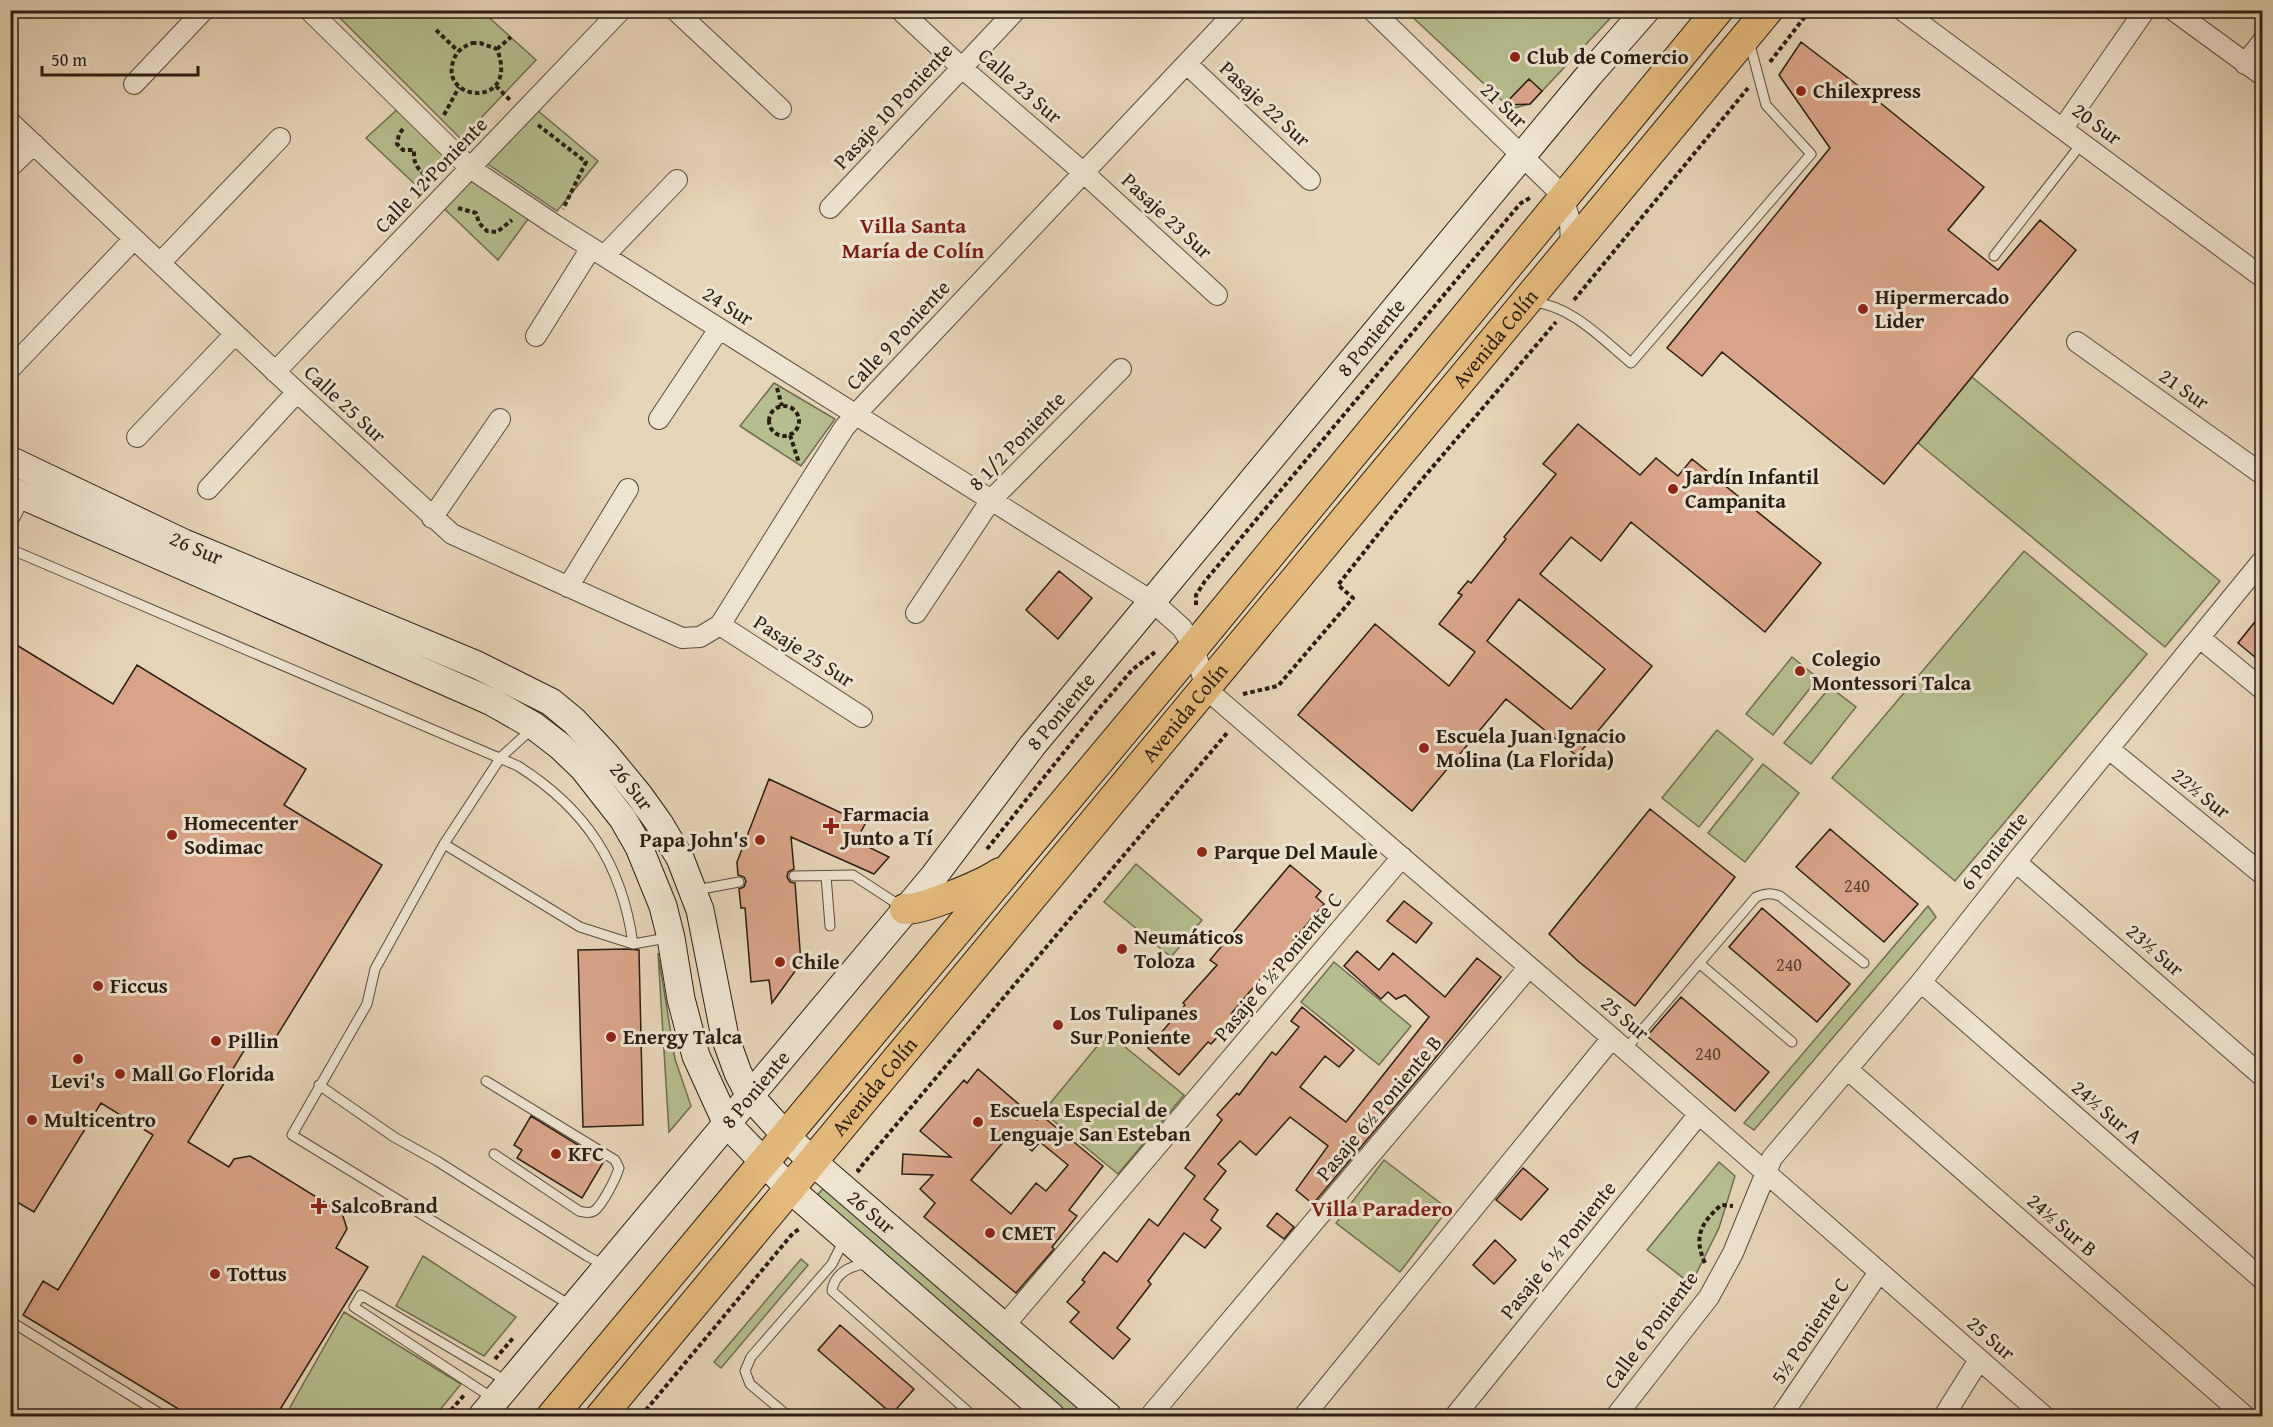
<svg xmlns="http://www.w3.org/2000/svg" width="2273" height="1427" font-family="'Gentium Book Plus',serif">
  <style>
    .green { fill: #b6bd8e; stroke: #706d50; stroke-width: 1.5 }
    .building { fill: #d9a489; stroke: #2a1d12; stroke-width: 1.5; fill-rule: evenodd }
    .lines { fill: none; stroke-linecap: round; stroke-linejoin: round }
    .lane-casing { stroke: #594b3b; stroke-width: 11 }
    .street-casing { stroke: #594b3b; stroke-width: 22 }
    .secondary-casing { stroke: #2a1d12; stroke-width: 29 }
    .primary-casing { stroke: #2a1d12; stroke-width: 32 }
    .path { stroke: #2a1d12; stroke-width: 4; stroke-dasharray: 4.5 3; stroke-linecap: butt }
    .lane { stroke: #efe4d0; stroke-width: 9 }
    .street { stroke: #efe4d0; stroke-width: 20 }
    .secondary { stroke: #efe4d0; stroke-width: 27 }
    .primary { stroke: #e4ba7c; stroke-width: 30 }
    .poi-dot { fill: #8f2418; stroke: #efe4d0; stroke-width: 2 }
    .labels { text-anchor: middle; stroke-width: 6; stroke-linejoin: round; paint-order: stroke }
    .number-label { font-size: 18px; fill: #563f30 }
    .poi-label { font-size: 21px; font-weight: bold; fill: #2a1d12; stroke: #efe4d0; text-anchor: start }
    .street-label { font-size: 21px; fill: #2a1d12; stroke: #efe4d0 }
    .neighbourhood-label { font-size: 22px; font-weight: bold; fill: #7a1f14; stroke: #efe4d0 }
  </style>
  <rect width="100%" height="100%" fill="#e7d5b7"/>
  <filter id="stains"><feTurbulence type="fractalNoise" baseFrequency=".00333" numOctaves="4"/><feColorMatrix values="0 0 0 0 .2 0 0 0 0 .09 0 0 0 0 .02 0 0 0 .5 -.17"/></filter>
  <radialGradient id="worn" r=".72"><stop offset=".6" stop-color="#630" stop-opacity="0"/><stop offset="1" stop-color="#630" stop-opacity=".3"/></radialGradient>
  <path class="green" d="M333 11H484L483 12 536 60 461 139Z
    M1406 11H1617L1530 104 1511 109Z
    M525 100 598 161 557 211 473 154Z
    M400 107 453 157 421 190 366 138Z
    M462 163 534 211 498 260 431 196Z
    M1972 377 2220 581 2165 647 1918 443Z
    M774 383 835 419 801 466 740 426Z
    M2024 551 2147 654 1955 881 1832 778Z
    M1792 657 1818 678 1773 735 1746 714Z
    M1830 687 1856 707 1811 764 1784 743Z
    M1717 730 1753 759 1699 827 1662 798Z
    M1763 764 1799 793 1745 862 1708 833Z
    M1136 864 1202 920 1171 957 1104 902Z
    M1928 906 1936 917 1754 1130 1744 1123Z
    M658 953 675 1059 691 1106 669 1132Z
    M1334 962 1411 1026 1379 1065 1301 1002Z
    M1108 1033 1184 1095 1118 1174 1043 1112Z
    M1384 1160 1448 1209 1400 1272 1336 1223Z
    M1719 1162 1735 1176 1719 1228 1691 1284 1647 1250Z
    M823 1189 838 1198 1088 1416H1066L817 1201V1195Z
    M423 1256 516 1317 484 1356 396 1306Z
    M801 1259 808 1265 721 1368 714 1362Z
    M344 1312 461 1384 435 1416H285Z"/>
  <path class="building" d="M1801 42 1873 97 1984 187 1948 230 1998 270 2040 220 2076 250 1884 484 1722 352 1702 376 1667 348 1830 148 1779 75Z
    M1529 79 1542 91 1530 104 1504 105Z
    M1578 424 1640 475 1656 458 1678 476 1692 459 1821 563 1765 632 1631 522 1601 561 1571 537 1540 574 1652 666 1577 756 1506 699 1412 811 1298 715 1375 624 1449 686 1475 652 1439 624 1462 595 1458 593 1468 581 1471 583 1506 539 1504 537 1556 474 1543 464ZM1519 599 1605 669 1571 709 1487 641Z
    M1059 571 1092 598 1058 639 1026 610Z
    M2262 613V663L2238 643Z
    M10 641 113 704 137 665 306 769 284 805 382 865 270 1047 253 1036 188 1142 229 1167 234 1159 250 1156 342 1213 347 1229 336 1248 368 1267 276 1416H190L23 1315 43 1281 58 1290 153 1135 101 1103 34 1212 10 1198Z
    M769 779 865 824 856 841 889 857 874 874 791 837 794 869 788 872 787 877 790 882 795 883 801 963 772 1003 769 980 751 982 745 908H741L739 889 744 887 746 881 744 877 738 875 737 862Z
    M1650 809 1735 877 1635 1006 1579 962 1549 934Z
    M1830 829 1918 904 1884 942 1796 867Z
    M1290 865 1321 891 1316 897 1324 904 1292 942 1295 944 1271 972 1269 969 1231 1014 1235 1018 1211 1044 1208 1042 1179 1075 1148 1048 1185 1005 1183 1003 1217 965 1210 960Z
    M1404 901 1432 923 1416 943 1387 921Z
    M1762 908 1850 984 1817 1022 1729 947Z
    M626 949 639 950 643 1125 583 1127 578 950Z
    M1357 951 1379 970 1393 953 1445 997 1477 958 1501 977 1424 1072 1313 1204 1296 1190 1328 1146 1290 1117 1256 1155 1240 1141 1218 1164 1226 1171 1204 1199 1218 1210 1211 1220 1221 1228 1205 1248 1184 1233 1148 1281 1151 1284 1117 1328 1130 1339 1113 1359 1070 1322 1079 1312 1067 1302 1085 1282 1082 1280 1104 1252 1117 1262 1149 1219 1158 1226 1195 1176 1185 1168 1222 1120 1217 1115 1237 1093 1239 1095 1272 1052 1276 1055 1299 1027 1291 1021 1302 1007 1354 1050 1339 1067 1325 1056 1300 1087 1346 1122 1429 1017 1405 995 1396 999 1388 992 1381 999 1344 966Z
    M1681 997 1769 1072 1735 1111 1647 1036Z
    M978 1069 1037 1120 1041 1115 1103 1166 1069 1210 1077 1216 1052 1247 1054 1249 1016 1293 924 1217 935 1203 920 1189 933 1175 902 1174 903 1154 951 1157 920 1131 964 1080 967 1083ZM1011 1133 1032 1151 1040 1142 1068 1165 1046 1191 1036 1183 1011 1214 971 1180Z
    M531 1116 604 1161 582 1198 517 1158 522 1150 514 1145Z
    M1523 1168 1548 1189 1521 1220 1496 1200Z
    M1277 1213 1294 1227 1284 1239 1267 1226Z
    M1495 1240 1516 1260 1494 1284 1473 1265Z
    M840 1325 914 1389 892 1414 818 1350Z"/>
  <g class="lines">
    <g class="lane-casing">
      <path id="lane" d="M1994 256 2082 143
        M1532 302C1571 305 1602 339 1631 363L1811 154 1766 105 1749 41
        M10 528 25 498
        M10 549 518 766C586 809 622 864 633 944
        M533 728 501 757 444 844 375 969 367 1004 292 1135 570 1305
        M444 844 580 927 633 944 667 938
        M794 876 853 875 902 907
        M826 876 830 926
        M696 890 739 882
        M1699 963 1792 1042
        M1625 1050 1756 897C1765 893 1771 893 1780 896L1864 963
        M486 1081 615 1160 619 1168C616 1178 602 1206 594 1211 589 1214 584 1212 579 1211L494 1154
        M319 1085 394 1137 437 1161 587 1256 604 1265
        M867 1264C850 1265 834 1274 832 1291L973 1416
        M10 1321 164 1416
        M494 1399 354 1307 361 1295 508 1382
        M788 1416 750 1384 745 1371 751 1357 832 1264 840 1248 842 1239"/>
    </g>
    <g class="street-casing">
      <path id="street" d="M309 10 470 168 555 225 1153 602 1182 628 1194 647 1206 689 1612 1038 2044 1416
        M675 10 781 109
        M900 10 962 68 1084 173 1217 295
        M1372 10 1554 187C1570 206 1572 226 1570 250
        M1902 10 2262 277
        M2173 10 2262 75
        M1187 64 1310 180
        M2245 64 2262 42
        M134 84 204 10
        M10 122 297 392 452 534 682 638 700 637 720 625 807 486 844 428 856 414 1237 10
        M2063 128 2145 10
        M10 167 34 144
        M830 208 1016 10
        M604 256 677 180
        M160 263 280 138
        M536 336 591 248
        M2077 342 2262 474
        M10 369 134 239
        M275 372 621 10
        M659 419 719 329
        M137 437 235 334
        M208 489 297 392
        M432 518 500 419
        M568 587 628 489
        M916 613 991 500 1121 369
        M720 625 862 717
        M2200 638 2262 689
        M2109 749 2262 874
        M2016 862 2262 1076
        M1921 982 2262 1279
        M1847 1069 2245 1416
        M1004 1326 1402 857
        M1150 1416 1529 967
        M1304 1416 1612 1038
        M1455 1416 1699 1114
        M1616 1416 1709 1297 1733 1253 1772 1158 1921 982 2016 862 2262 561
        M1781 1416 1879 1272
        M1944 1416 1979 1360"/>
    </g>
    <g class="secondary-casing">
      <g id="secondary">
        <path id="s1" d="M10 460 184 543 477 665 551 702 574 721 606 755 639 795 659 823 680 858 700 910 725 1037 738 1073 750 1096 758 1105 786 1136 813 1162 1108 1416"/>
        <path d="M10 490 492 702 534 726 560 746 583 768 623 819 639 847 663 906 671 938 681 999 696 1056 727 1124 790 1189 1051 1416"/>
        <path id="s2" d="M482 1416 934 876 1032 746 1590 74 1646 10"/>
      </g>
    </g>
    <g class="primary-casing">
      <g id="primary">
        <path d="M905 909C923 910 984 884 1000 873"/>
        <path d="M552 1416 1194 647 1718 10"/>
        <path id="s3" d="M601 1416 1768 10"/>
      </g>
    </g>
    <path class="path" d="M436 30 458 51
      M472 43H480L497 49C520 109 440 102 453 62 456 51 463 47 472 43Z
      M497 49 511 37
      M1770 62 1810 10
      M496 86 510 100
      M444 115 459 87
      M538 125 586 162 563 209
      M403 129 399 134 397 144 403 150H414C413 171 423 169 431 183
      M458 208 476 213 479 223 487 231 497 232 512 220
      M1574 300 1748 88
      M777 388 782 406
      M769 421a15 15 0 1 1 30 0a15 15 0 1 1-30 0Z
      M790 435 799 463
      M1196 605V595L1205 581 1514 211 1521 203 1530 198
      M1243 694 1278 686 1353 598 1338 585 1413 490 1556 322
      M987 849 1096 712 1132 670 1155 652
      M860 1172 858 1170 1227 733
      M1705 1263C1693 1237 1701 1223 1721 1205L1733 1206
      M495 1359 514 1337
      M446 1416 465 1394
      M641 1416 793 1233 801 1228"/>
    <use href="#lane" class="lane"/>
    <use href="#street" class="street"/>
    <use href="#secondary" class="secondary"/>
    <use href="#primary" class="primary"/>
  </g>
  <g class="poi-dot">
    <circle cx="1515" cy="57" r="6"/>
    <circle cx="1801" cy="91" r="6"/>
    <circle cx="1863" cy="309" r="6"/>
    <circle cx="1673" cy="489" r="6"/>
    <circle cx="1800" cy="671" r="6"/>
    <circle cx="1424" cy="748" r="6"/>
    <path d="M828 817h6v6h6v6h-6v6h-6v-6h-6v-6h6z"/>
    <circle cx="172" cy="835" r="6"/>
    <circle cx="760" cy="840" r="6"/>
    <circle cx="1202" cy="852" r="6"/>
    <circle cx="1122" cy="949" r="6"/>
    <circle cx="780" cy="962" r="6"/>
    <circle cx="98" cy="986" r="6"/>
    <circle cx="1058" cy="1025" r="6"/>
    <circle cx="611" cy="1037" r="6"/>
    <circle cx="216" cy="1041" r="6"/>
    <circle cx="78" cy="1059" r="6"/>
    <circle cx="120" cy="1074" r="6"/>
    <circle cx="32" cy="1120" r="6"/>
    <circle cx="978" cy="1122" r="6"/>
    <circle cx="556" cy="1154" r="6"/>
    <path d="M316 1197h6v6h6v6h-6v6h-6v-6h-6v-6h6z"/>
    <circle cx="990" cy="1233" r="6"/>
    <circle cx="215" cy="1274" r="6"/>
  </g>
  <g class="labels">
    <g class="number-label">
      <text x="1857" y="892">240</text>
      <text x="1789" y="971">240</text>
      <text x="1708" y="1060">240</text>
    </g>
    <g class="poi-label">
      <text x="1527" y="64">Club de Comercio</text>
      <text x="1813" y="98">Chilexpress</text>
      <text x="1875" y="304">Hipermercado<tspan x="1875" dy="24">Lider</tspan></text>
      <text x="1685" y="484">Jardín Infantil<tspan x="1685" dy="24">Campanita</tspan></text>
      <text x="1812" y="666">Colegio<tspan x="1812" dy="24">Montessori Talca</tspan></text>
      <text x="1436" y="743">Escuela Juan Ignacio<tspan x="1436" dy="24">Molina (La Florida)</tspan></text>
      <text x="843" y="821">Farmacia<tspan x="843" dy="24">Junto a Tí</tspan></text>
      <text x="184" y="830">Homecenter<tspan x="184" dy="24">Sodimac</tspan></text>
      <text x="748" y="847" text-anchor="end">Papa John's</text>
      <text x="1214" y="859">Parque Del Maule</text>
      <text x="1134" y="944">Neumáticos<tspan x="1134" dy="24">Toloza</tspan></text>
      <text x="792" y="969">Chile</text>
      <text x="110" y="993">Ficcus</text>
      <text x="1070" y="1020">Los Tulipanes<tspan x="1070" dy="24">Sur Poniente</tspan></text>
      <text x="623" y="1044">Energy Talca</text>
      <text x="228" y="1048">Pillin</text>
      <text x="132" y="1081">Mall Go Florida</text>
      <text x="78" y="1088" text-anchor="middle">Levi's</text>
      <text x="990" y="1117">Escuela Especial de<tspan x="990" dy="24">Lenguaje San Esteban</tspan></text>
      <text x="44" y="1127">Multicentro</text>
      <text x="568" y="1161">KFC</text>
      <text x="331" y="1213">SalcoBrand</text>
      <text x="1002" y="1240">CMET</text>
      <text x="227" y="1281">Tottus</text>
    </g>
    <g class="street-label">
      <text transform="translate(1020 86) rotate(41)" y="7">Calle 23 Sur</text>
      <text transform="translate(1265 104) rotate(43)" y="7">Pasaje 22 Sur</text>
      <text transform="translate(1504 105) rotate(44)" y="7">21 Sur</text>
      <text transform="translate(893 106) rotate(-47)" y="7">Pasaje 10 Poniente</text>
      <text transform="translate(2097 124) rotate(37)" y="7">20 Sur</text>
      <text transform="translate(431 175) rotate(-46)" y="7">Calle 12 Poniente</text>
      <text transform="translate(1167 216) rotate(43)" y="7">Pasaje 23 Sur</text>
      <text transform="translate(728 306) rotate(32)" y="7">24 Sur</text>
      <text transform="translate(898 335) rotate(-47)" y="7">Calle 9 Poniente</text>
      <text dy="7" stroke="none"><textPath href="#s2" startOffset="1398">8 Poniente</textPath></text>
      <text dy="7" stroke="none"><textPath href="#s3" startOffset="1400">Avenida Colín</textPath></text>
      <text transform="translate(2184 389) rotate(35)" y="7">21 Sur</text>
      <text transform="translate(345 404) rotate(43)" y="7">Calle 25 Sur</text>
      <text transform="translate(1017 441) rotate(-46)" y="7">8 1/2 Poniente</text>
      <text dy="7" stroke="none"><textPath href="#s1" startOffset="206">26 Sur</textPath></text>
      <text transform="translate(804 651) rotate(33)" y="7">Pasaje 25 Sur</text>
      <text dy="7" stroke="none"><textPath href="#s2" startOffset="912">8 Poniente</textPath></text>
      <text dy="7" stroke="none"><textPath href="#s3" startOffset="914">Avenida Colín</textPath></text>
      <text dy="7" stroke="none"><textPath href="#s1" startOffset="710">26 Sur</textPath></text>
      <text transform="translate(2201 793) rotate(39)" y="7">22½ Sur</text>
      <text transform="translate(1994 851) rotate(-51)" y="7">6 Poniente</text>
      <text transform="translate(2155 950) rotate(41)" y="7">23½ Sur</text>
      <text transform="translate(1278 967) rotate(-50)" y="7">Pasaje 6 ½ Poniente C</text>
      <text transform="translate(1625 1018) rotate(41)" y="7">25 Sur</text>
      <text dy="7" stroke="none"><textPath href="#s3" startOffset="428">Avenida Colín</textPath></text>
      <text dy="7" stroke="none"><textPath href="#s2" startOffset="426">8 Poniente</textPath></text>
      <text transform="translate(1379 1108) rotate(-50)" y="7">Pasaje 6½ Poniente B</text>
      <text transform="translate(2107 1112) rotate(41)" y="7">24½ Sur A</text>
      <text dy="7" stroke="none"><textPath href="#s1" startOffset="1214">26 Sur</textPath></text>
      <text transform="translate(2062 1225) rotate(41)" y="7">24½ Sur B</text>
      <text transform="translate(1558 1250) rotate(-51)" y="7">Pasaje 6 ½ Poniente</text>
      <text transform="translate(1651 1330) rotate(-53)" y="7">Calle 6 Poniente</text>
      <text transform="translate(1810 1331) rotate(-56)" y="7">5½ Poniente C</text>
      <text transform="translate(1991 1338) rotate(41)" y="7">25 Sur</text>
    </g>
    <g class="neighbourhood-label">
      <text x="913" y="233">Villa Santa<tspan x="913" dy="25">María de Colín</tspan></text>
      <text x="1382" y="1216">Villa Paradero</text>
    </g>
  </g>
  <rect width="2273" height="1427" fill="none" stroke="#e7d5b7" stroke-width="36"/>
  <rect x="12" y="12" width="2249" height="1403" fill="none" stroke="#2a1d12" stroke-width="3"/>
  <rect x="18" y="18" width="2237" height="1391" fill="none" stroke="#2a1d12" stroke-width="1.5"/>
  <path d="M42 66v9h156v-9" fill="none" stroke="#2a1d12" stroke-width="3"/>
  <text x="51" y="66" font-size="18" fill="#2a1d12" stroke="#efe4d0" stroke-width="4.5" paint-order="stroke">50 m</text>
  <rect width="100%" height="100%" filter="url(#stains)"/>
  <rect width="100%" height="100%" fill="url(#worn)"/>
</svg>
